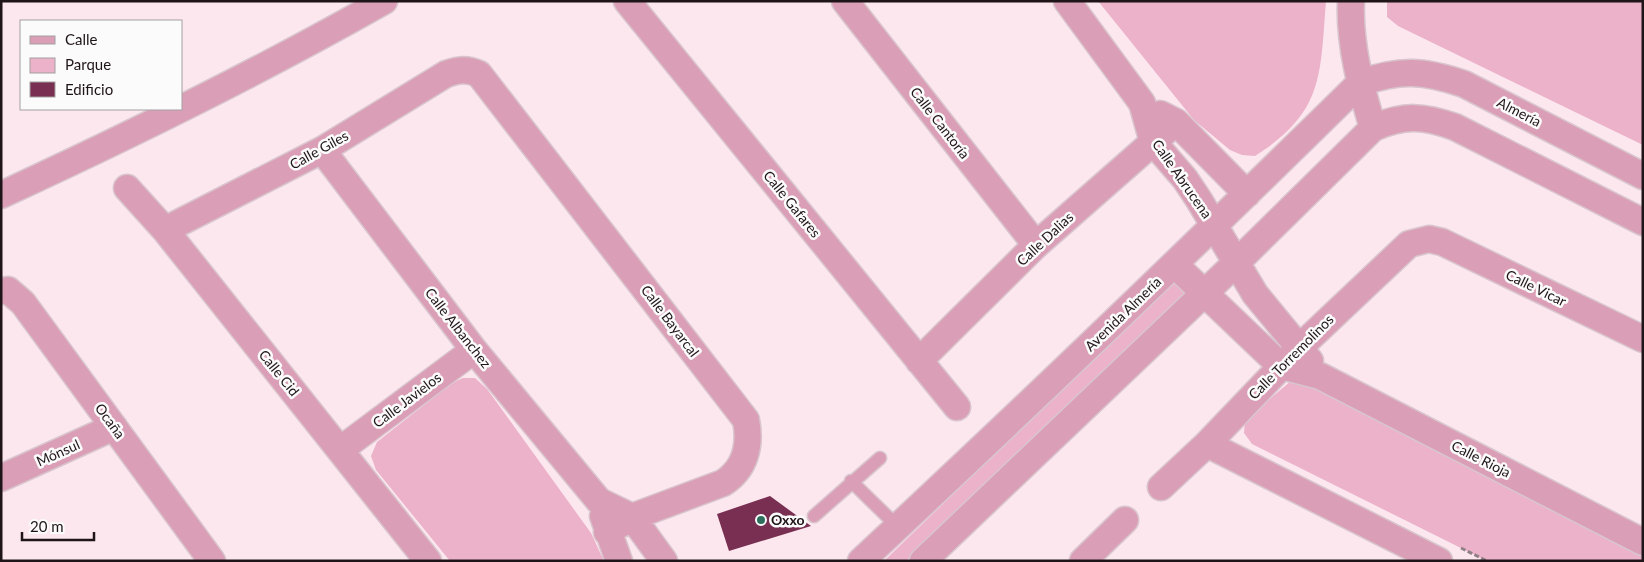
<svg xmlns="http://www.w3.org/2000/svg" width="1644" height="562" font-family="Lato,sans-serif">
  <style>
    .green { fill: #ebb2c9 }
    .building { fill: #782f51 }
    .lines { fill: none; stroke-linecap: round; stroke-linejoin: round }
    .lane-casing { stroke: #d9c5cd; stroke-width: 15 }
    .street-casing { stroke: #d9c5cd; stroke-width: 29 }
    .path { stroke: #918187; stroke-width: 3; stroke-dasharray: 5 2.5; stroke-linecap: butt }
    .lane { stroke: #da9fb6; stroke-width: 12 }
    .street { stroke: #da9fb6; stroke-width: 26 }
    .poi-dot { fill: #2d6e5d; stroke: #fbfbfb; stroke-width: 2 }
    .labels { text-anchor: middle; stroke-width: 5; stroke-linejoin: round; paint-order: stroke }
    .street-label { font-size: 14px; fill: #1f1418; stroke: #fbfbfb }
    .poi-label { font-size: 14px; font-weight: bold; fill: #1f1418; stroke: #fbfbfb; text-anchor: start }
  </style>
  <rect width="100%" height="100%" fill="#fce7ef"/>
  <path class="green" d="M1098 1H1326C1320 76 1324 112 1255 156L1242 155 1230 150 1194 120Z
    M1387 1H1643V145L1398 26 1387 17Z
    M1175 280 1186 291 906 561H884Z
    M463 378H475L487 389 591 533 604 561H450L376 470 371 456 377 442 452 383Z
    M1291 381 1307 385 1643 556V561H1487L1252 444 1244 433 1245 420Z"/>
  <path class="building" d="M770 496 811 526 729 551 717 514Z"/>
  <g class="lines">
    <g class="lane-casing">
      <path id="lane" d="M851 481 898 527
        M814 516 880 458"/>
    </g>
    <g class="street-casing">
      <path id="street" d="M627 1 957 407
        M845 1 1036 245
        M1067 1 1142 103 1153 142 1185 179 1199 200 1255 294 1310 361
        M1351 1C1349 44 1361 88 1373 128
        M1160 114 1176 122 1247 194
        M322 150 474 350 599 501 632 517 664 561
        M127 188 165 230 428 561
        M1 195C131 135 259 72 384 1
        M165 230 322 150 446 74C458 70 466 68 479 74L746 420C751 446 745 469 723 483L632 517 607 532
        M1175 265 1281 366 1320 376 1643 542
        M1 291 8 290 23 303 212 561
        M919 361 1036 245 1176 122
        M1207 444 1439 561
        M340 450 474 350
        M1 478 114 427
        M1161 487 1207 444 1300 347 1409 244 1429 239 1442 242 1643 339
        M603 516 619 561
        M861 561C1030 404 1196 244 1360 83 1400 69 1423 70 1464 84L1643 176
        M923 561 1236 263 1373 128C1405 114 1424 116 1455 127L1643 222
        M1083 561 1125 520"/>
    </g>
    <path class="path" d="M1461 548 1487 561"/>
    <use href="#lane" class="lane"/>
    <use href="#street" class="street"/>
  </g>
  <circle class="poi-dot" cx="761" cy="520" r="5"/>
  <g class="labels">
    <g class="street-label">
      <text transform="translate(1519 112) rotate(27)" y="5">Almería</text>
      <text transform="translate(940 123) rotate(52)" y="5">Calle Cantoría</text>
      <text transform="translate(319 150) rotate(-29)" y="5">Calle Giles</text>
      <text transform="translate(1182 179) rotate(55)" y="5">Calle Abrucena</text>
      <text transform="translate(792 204) rotate(51)" y="5">Calle Gafares</text>
      <text transform="translate(1045 239) rotate(-43)" y="5">Calle Dalias</text>
      <text transform="translate(1536 288) rotate(26)" y="5">Calle Vicar</text>
      <text transform="translate(1123 314) rotate(-44)" y="5">Avenida Almería</text>
      <text transform="translate(670 321) rotate(53)" y="5">Calle Bayarcal</text>
      <text transform="translate(458 328) rotate(52)" y="5">Calle Albanchez</text>
      <text transform="translate(1291 357) rotate(-45)" y="5">Calle Torremolinos</text>
      <text transform="translate(279 373) rotate(51)" y="5">Calle Cid</text>
      <text transform="translate(407 400) rotate(-37)" y="5">Calle Javielos</text>
      <text transform="translate(110 421) rotate(54)" y="5">Ocaña</text>
      <text transform="translate(58 453) rotate(-24)" y="5">Mónsul</text>
      <text transform="translate(1481 459) rotate(27)" y="5">Calle Rioja</text>
    </g>
    <g class="poi-label">
      <text x="771" y="525">Oxxo</text>
    </g>
  </g>
  <rect width="1644" height="562" fill="none" stroke="#1f1418" stroke-width="5"/>
  <rect x="20" y="20" width="162" height="90" fill="#fbfbfb" stroke="#a39fa0"/>
  <rect x="30" y="36" width="25" height="8" fill="#da9fb6" stroke="#a39fa0"/>
  <text x="65" y="45" font-size="15" fill="#1f1418">Calle</text>
  <rect x="30" y="58" width="25" height="15" fill="#ebb2c9" stroke="#a39fa0"/>
  <text x="65" y="70" font-size="15" fill="#1f1418">Parque</text>
  <rect x="30" y="82" width="25" height="15" fill="#782f51" stroke="#a39fa0"/>
  <text x="65" y="95" font-size="15" fill="#1f1418">Edificio</text>
  <path d="M22 532v8h72v-8" fill="none" stroke="#1f1418" stroke-width="2.5"/>
  <text x="30" y="532" font-size="15" fill="#1f1418" stroke="#fbfbfb" stroke-width="4" paint-order="stroke">20 m</text>
</svg>
